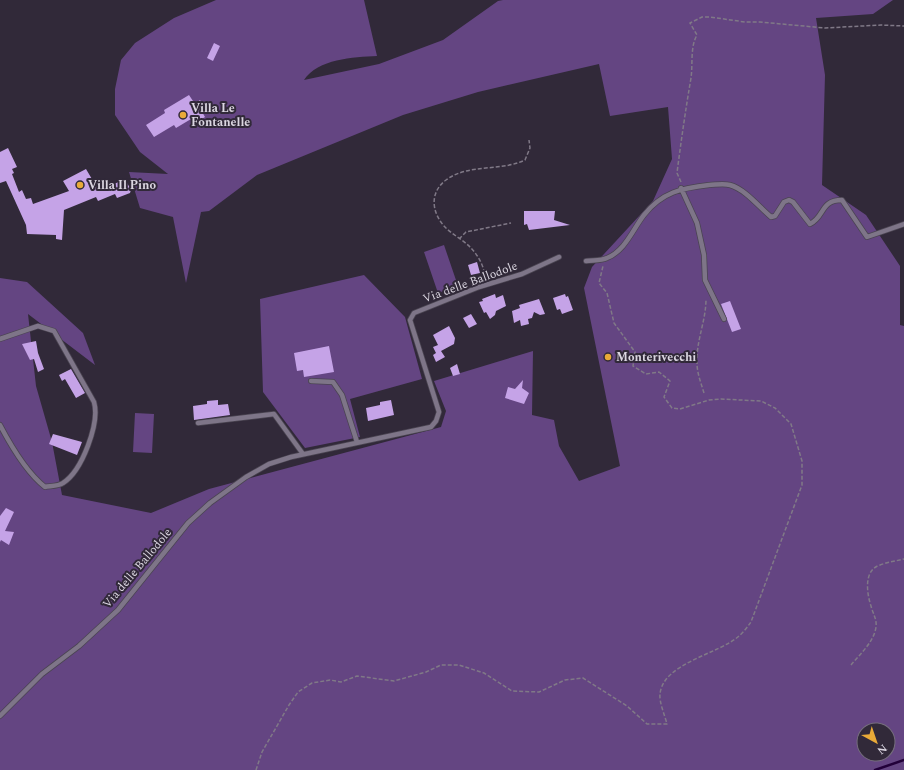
<svg xmlns="http://www.w3.org/2000/svg" width="904" height="770" font-family="Spectral,serif">
  <style>
    .green { fill: #644582; fill-rule: evenodd }
    .lines { fill: none; stroke-linecap: round; stroke-linejoin: round }
    .stream { stroke: #220039; stroke-width: 2.5 }
    .building { fill: #c5a3e7 }
    .service-casing { stroke: #4b4552; stroke-width: 6 }
    .path { stroke: #807987; stroke-width: 1.5; stroke-dasharray: 4 2; stroke-linecap: butt }
    .service { stroke: #7e7588; stroke-width: 4.5 }
    .poi-dot { fill: #e9aa38; stroke: #312939; stroke-width: 1.5 }
    .labels { text-anchor: middle; stroke-width: 4; stroke-linejoin: round; paint-order: stroke }
    .poi-label { font-size: 12px; font-weight: bold; fill: #dbd6e1; stroke: #312939; text-anchor: start }
    .street-label { font-size: 12px; fill: #dbd6e1; stroke: #312939 }
  </style>
  <rect width="100%" height="100%" fill="#312939"/>
  <path class="green" d="M216 0H364L377 56C353 57 318 59 304 80L379 64 443 40 498 1 503 0H893L873 14 816 18 825 75 822 185 866 215 900 266V325L904 326V770H0V278L27 282 83 333 95 365 28 314 36 386 52 442 62 495 151 513 209 489 441 427 446 411 434 381 533 351 532 415 554 420 559 446 579 481 620 466 584 288 592 267 653 201 672 159 668 107 610 116 599 64 478 92 403 115 257 175 209 211 201 212 186 283 173 217 140 208 129 172 168 174 140 152 115 115V89L121 60 135 43 174 18ZM864 730H888V754H864Z
    M444 245 458 286 438 293 424 252Z
    M364 275 405 317 422 379 350 399 360 437 305 448 263 392 260 299Z
    M135 413 154 414 152 453 133 452Z"/>
  <g class="lines">
    <path class="stream" d="M875 770 904 760"/>
  </g>
  <path class="building" d="M214 43 220 46 213 61 207 58Z
    M189 95 195 104 200 100 204 108 201 110 205 117 194 124 191 119 176 128 174 125 154 137 146 125 165 113 164 110Z
    M8 148 17 167 12 169 14 173 12 174 19 192 22 190 26 199 31 198 33 204 69 191 63 181 86 169 99 191 125 179 131 190 130 193 117 198 115 194 98 201 96 197 64 210 62 240 56 239V235L27 234 26 225 6 181 0 183V152Z
    M524 211H555L554 220 570 225 529 230 527 224 524 225Z
    M477 262 480 273 471 275 468 265Z
    M495 294 496 298 503 295 506 306 496 311 495 315 490 319 486 312 484 313 479 302 483 301 482 299Z
    M565 294 566 297 568 296 573 310 562 314 560 309 557 310 553 298Z
    M539 299 545 314 540 315 534 312 532 318 528 319 529 324 521 326 520 320 514 323 512 311 520 308 519 305Z
    M730 301 741 329 732 332 721 304Z
    M471 314 477 324 469 328 463 318Z
    M449 326 455 338 454 344 441 351 445 357 436 362 433 355 436 353 433 347 438 345 433 335Z
    M36 341 38 353 44 369 38 372 34 359 30 360 22 344Z
    M329 346 334 372 304 377 303 370 297 371 294 353Z
    M457 364 460 374 453 376 450 368Z
    M71 369 85 393 76 398 65 379 62 381 59 375Z
    M523 380 522 388 529 393 524 404 505 398 508 387 515 389Z
    M218 400V405L228 404 230 415 194 420 193 406 207 404V401Z
    M391 400 394 415 368 421 366 408 380 405V402Z
    M53 434 82 442 77 455 49 444Z
    M6 508 14 512 5 531 14 532 9 545 1 540 0 542V516Z"/>
  <g class="lines">
    <g class="service-casing">
      <path id="service" d="M681 188 697 223 704 255 705 280 724 319
        M586 261C593 260 601 261 607 258 625 251 633 229 644 215 662 192 682 188 709 185 715 185 723 183 730 185 745 189 759 207 771 217L775 216 784 202 789 200 793 202 810 224C825 217 820 200 842 200L867 237 904 224
        M0 339 38 326 54 331 94 402C100 423 82 471 63 483 59 486 51 486 45 487 26 472 11 446 0 425
        M311 381 333 382 342 395 357 442
        M198 423 274 414 303 454
        M0 716 42 674 79 646 118 610 188 523 210 503 246 477 269 464 291 457 431 427 436 421 439 412 410 320 414 313 479 287 522 274 559 257"/>
    </g>
    <path class="path" d="M681 182 677 173 678 165C682 135 686 107 691 78 693 64 690 47 697 35L690 23 702 17H710L745 22H760L825 28 881 25 904 26
      M459 239 466 232 511 223
      M485 279C485 267 478 255 470 247 462 239 451 234 444 226 431 211 430 192 446 180 469 163 500 172 525 160L530 148 529 140
      M704 393C701 383 697 373 697 363 696 341 706 321 706 299
      M851 665C860 654 874 642 876 627 877 619 873 614 871 606 867 594 863 570 880 565 888 562 896 561 904 559
      M256 770 262 752 289 705 298 692 312 683 330 680 341 682 357 676 394 681 426 672 441 665H459L484 673 512 691 539 692 565 680 583 678 627 706 647 724H667C665 716 659 702 660 694 663 663 719 654 739 636 744 632 748 626 751 622L802 485V461L791 424 775 408 761 401 721 399 709 400 680 409 672 408 664 397 670 381 659 372 646 374 633 366 635 352 614 323 607 293 599 283 603 266"/>
    <use href="#service" class="service"/>
  </g>
  <g class="poi-dot">
    <circle cx="183" cy="115" r="4"/>
    <circle cx="80" cy="185" r="4"/>
    <circle cx="608" cy="357" r="4"/>
  </g>
  <g class="labels">
    <g class="poi-label">
      <text x="191" y="112">Villa Le<tspan x="191" dy="14">Fontanelle</tspan></text>
      <text x="88" y="189">Villa Il Pino</text>
      <text x="616" y="361">Monterivecchi</text>
    </g>
    <g class="street-label">
      <text transform="translate(470 282) rotate(-20)" y="4">Via delle Ballodole</text>
      <text transform="translate(137 568) rotate(-50)" y="4">Via delle Ballodole</text>
    </g>
  </g>
  <g transform="translate(876 742) rotate(140)"><circle r="19" fill="#312939" stroke="#756e7c"/>
  <path d="M0-3L7 15L0 10L-7 15Z" fill="#e9aa38"/>
  <text y="-6" font-size="11" font-weight="bold" text-anchor="middle" fill="#dbd6e1">N</text>
  </g>
</svg>
